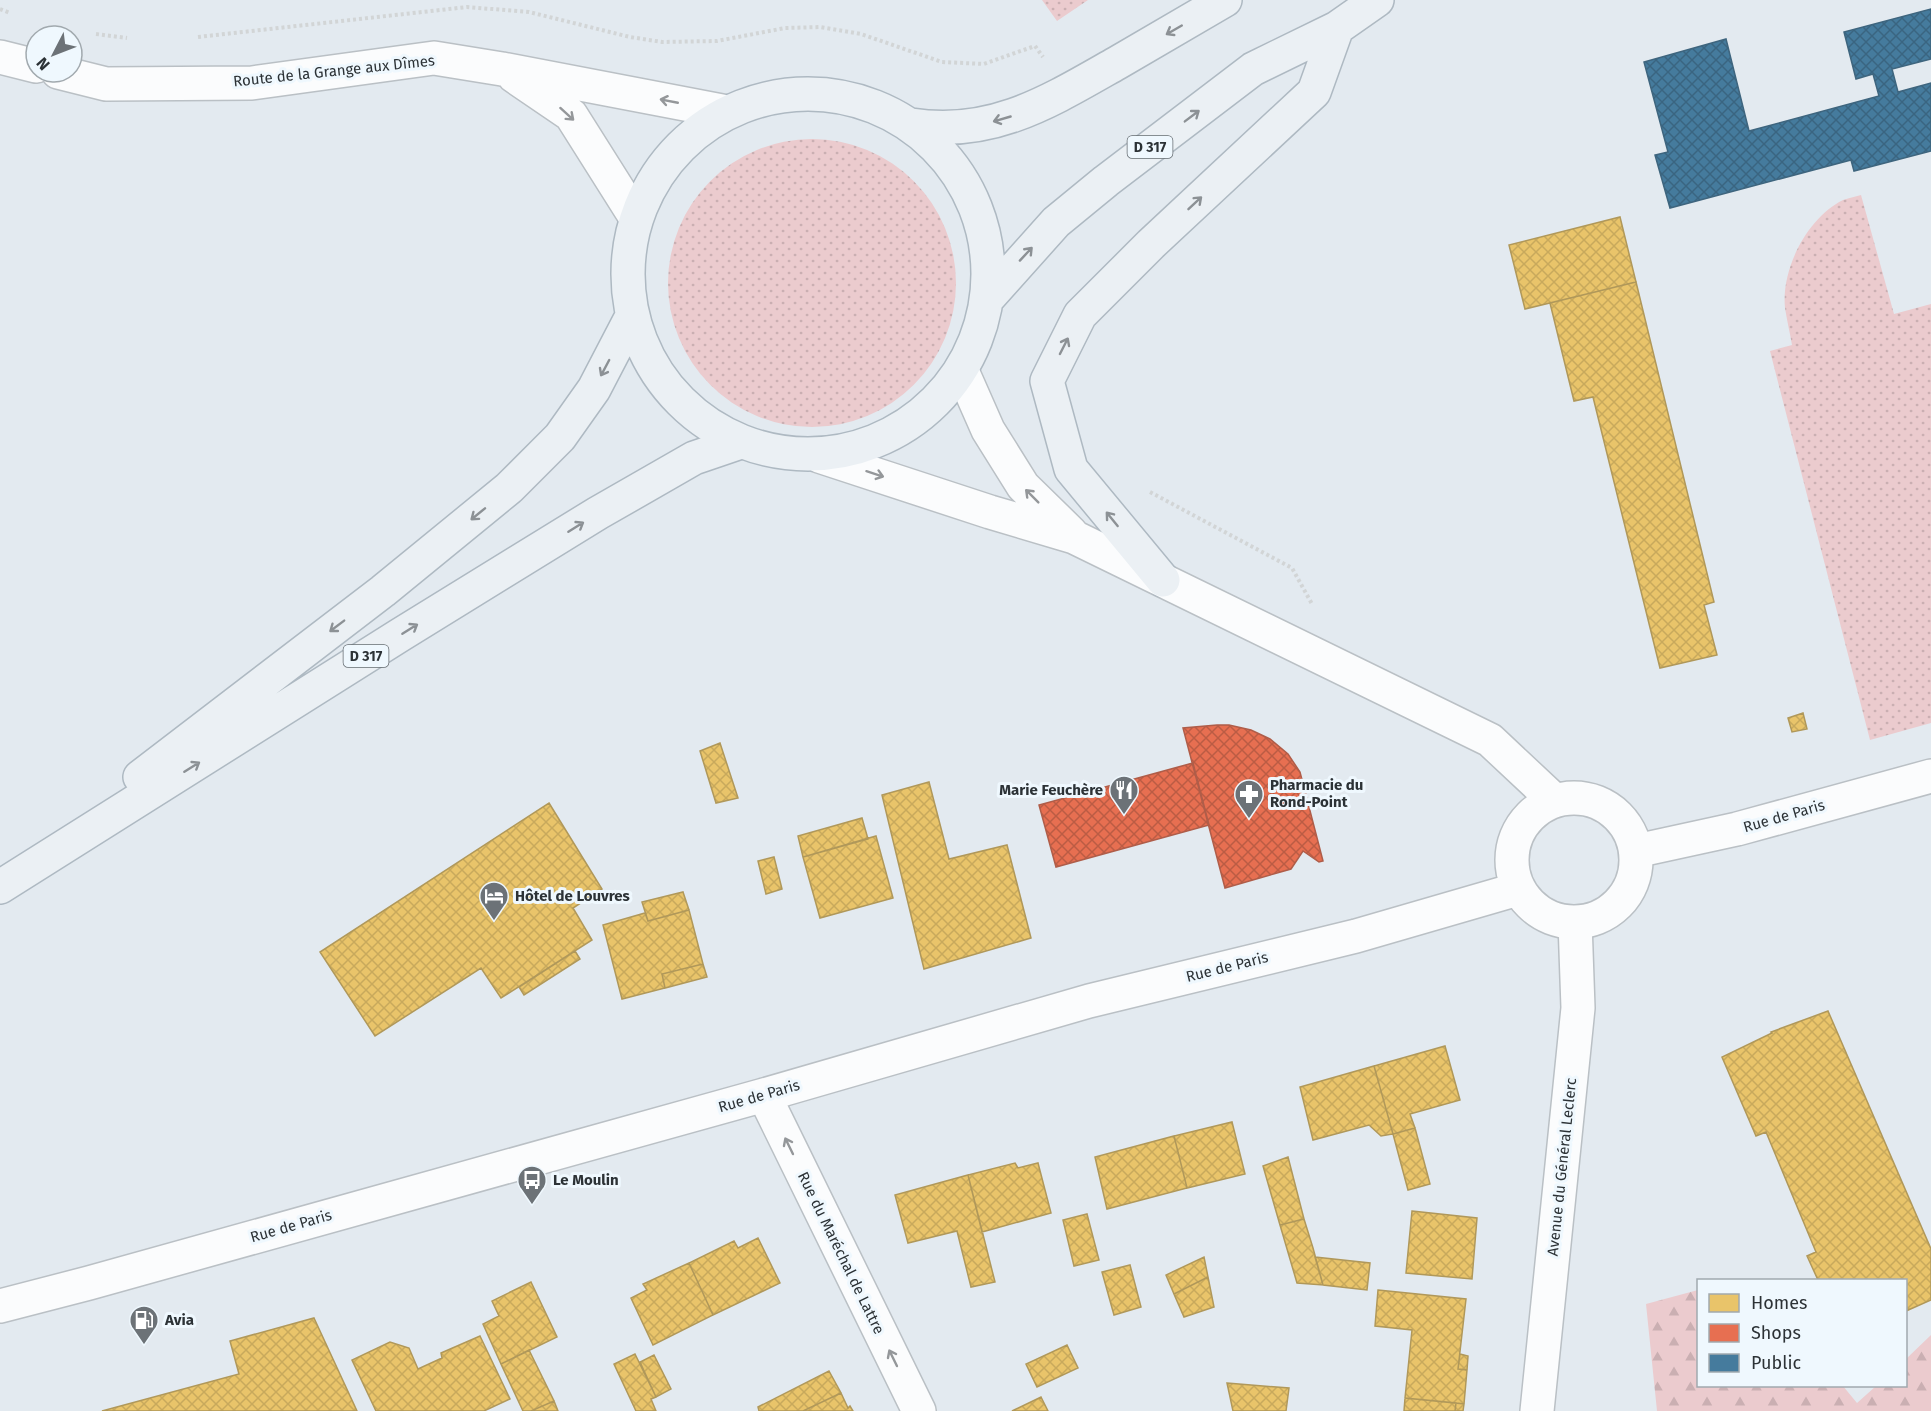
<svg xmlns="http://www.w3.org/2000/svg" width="1931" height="1411" font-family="'Fira Sans',sans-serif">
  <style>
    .grass { fill: url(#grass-dots) }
    .forest { fill: url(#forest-firs) }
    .homes { fill: url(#homes-cross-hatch); stroke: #b0985a; stroke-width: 1.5 }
    .shops { fill: url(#shops-cross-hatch); stroke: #af5d49; stroke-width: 1.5 }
    .public { fill: url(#public-cross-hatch); stroke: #3e657e; stroke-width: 1.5 }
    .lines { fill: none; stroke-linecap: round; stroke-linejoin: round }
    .minor-casing { stroke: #bac0c5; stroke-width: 36 }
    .major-casing { stroke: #aeb9c2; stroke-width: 36 }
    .path { stroke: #d2d5d6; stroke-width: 4; stroke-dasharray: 3 3; stroke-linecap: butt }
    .minor { stroke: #fbfcfd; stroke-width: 33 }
    .major { stroke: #ebf0f4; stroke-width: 33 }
    .oneway { stroke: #8c9195 }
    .oneway2 { stroke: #94979a }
    .labels { text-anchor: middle; stroke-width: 6; stroke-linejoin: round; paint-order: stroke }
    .shield { fill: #eff8fe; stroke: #666d72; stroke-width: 1.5 }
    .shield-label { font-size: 14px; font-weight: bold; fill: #2c3236 }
    .street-label { font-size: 15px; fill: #2c3236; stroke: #eff8fe }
    .poi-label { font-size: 15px; font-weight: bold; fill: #2c3236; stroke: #eff8fe; text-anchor: start }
  </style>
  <defs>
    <pattern id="grass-dots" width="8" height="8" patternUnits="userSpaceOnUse" patternTransform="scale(1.5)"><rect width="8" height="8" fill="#ebcbce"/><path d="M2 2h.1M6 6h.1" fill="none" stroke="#caafb2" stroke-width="1.8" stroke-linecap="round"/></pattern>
    <pattern id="forest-firs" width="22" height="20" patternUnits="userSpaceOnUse" patternTransform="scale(1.5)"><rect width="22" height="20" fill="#ebcbce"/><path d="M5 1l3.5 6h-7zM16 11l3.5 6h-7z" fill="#caafb2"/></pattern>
    <pattern id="homes-cross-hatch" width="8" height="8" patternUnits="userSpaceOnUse" patternTransform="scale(1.5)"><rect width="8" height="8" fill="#e9c46a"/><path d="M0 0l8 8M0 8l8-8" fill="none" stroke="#c8a95c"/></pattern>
    <pattern id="shops-cross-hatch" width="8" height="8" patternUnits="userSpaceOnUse" patternTransform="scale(1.5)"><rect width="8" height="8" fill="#e76f51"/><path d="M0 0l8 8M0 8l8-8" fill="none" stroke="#bb5c44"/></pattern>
    <pattern id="public-cross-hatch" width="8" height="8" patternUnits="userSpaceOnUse" patternTransform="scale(1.5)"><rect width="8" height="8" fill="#457b9d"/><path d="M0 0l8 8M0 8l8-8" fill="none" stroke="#3a6581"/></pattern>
  </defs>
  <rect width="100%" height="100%" fill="#e3eaf0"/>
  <path class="grass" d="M1042 0H1088L1057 21Z
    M668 283a144 144 0 1 1 288 0a144 144 0 1 1-288 0Z
    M1861 195 1894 314 1931 304V723L1870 740 1770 351 1792 345C1790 333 1787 321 1785 308 1781 269 1807 218 1843 200 1848 198 1855 197 1861 195Z"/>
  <path class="forest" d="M1698 1290V1386H1843L1857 1403 1876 1386H1906V1359L1931 1335V1411H1657L1646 1304Z"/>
  <path class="homes" d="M1620 217 1636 282 1525 309 1509 245Z
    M1636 282 1714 602 1704 605 1717 655 1660 668 1593 397 1574 401 1550 303Z
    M1803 713 1807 729 1792 732 1788 718Z
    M720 743 738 798 716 803 700 751Z
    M929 782 949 859 1007 845 1031 938 924 969 882 795Z
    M549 803 602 889 573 908 592 940 501 998 481 968 375 1036 320 952Z
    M862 818 868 839 803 857 798 836Z
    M876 836 893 898 820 918 803 857Z
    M774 857 782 889 766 894 758 861Z
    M683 892 689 910 648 921 642 902Z
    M689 910 703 964 662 974 665 988 622 999 603 925 645 913 648 921Z
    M575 951 580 959 524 995 519 987Z
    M703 964 707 977 665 988 662 974Z
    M1828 1011 1931 1249V1300L1906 1311V1280H1818L1807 1256 1816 1252 1766 1132 1756 1136 1722 1057 1772 1033 1771 1032Z
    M1445 1046 1460 1100 1410 1114 1415 1128 1393 1134 1374 1066Z
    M1374 1066 1393 1134 1381 1136 1369 1125 1313 1140 1300 1087Z
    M1232 1122 1245 1174 1187 1188 1174 1136Z
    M1415 1128 1430 1184 1408 1190 1393 1134Z
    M1174 1136 1187 1188 1107 1209 1095 1157Z
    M1288 1157 1304 1219 1280 1225 1263 1166Z
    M1015 1163 1018 1168 1038 1163 1051 1213 982 1232 968 1175Z
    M968 1175 995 1282 971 1287 957 1231 908 1243 895 1195Z
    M1412 1211 1477 1218 1472 1279 1406 1273Z
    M1087 1214 1099 1260 1074 1266 1063 1220Z
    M1304 1219 1313 1248 1323 1285 1297 1283 1280 1225Z
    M758 1238 780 1283 713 1315 689 1263 734 1241 738 1248Z
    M1204 1257 1208 1277 1174 1294 1166 1275Z
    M1315 1257 1370 1263 1367 1290 1323 1285Z
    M689 1263 713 1315 653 1345 631 1298 647 1290 643 1284Z
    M1130 1265 1141 1307 1114 1315 1102 1272Z
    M1208 1277 1214 1307 1184 1317 1174 1294Z
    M531 1282 557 1337 501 1364 483 1324 499 1316 492 1301Z
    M1378 1290 1466 1299 1458 1369 1467 1370 1464 1404 1405 1398 1412 1330 1375 1326Z
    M314 1318 357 1411H102L239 1374 230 1341Z
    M480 1336 510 1399 484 1411H376L352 1360 390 1342 409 1348 418 1369 442 1358 441 1353Z
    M1067 1345 1078 1368 1037 1387 1026 1364Z
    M529 1350 554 1401 531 1411H523L501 1364Z
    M635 1354 656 1397 651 1399 656 1411H636L614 1364Z
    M1460 1354 1468 1356 1467 1370 1458 1369Z
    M654 1355 671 1389 656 1397 640 1362Z
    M829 1371 841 1393 803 1411H759L758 1407Z
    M1227 1383 1289 1388 1286 1411H1233Z
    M841 1393 848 1408 850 1406 853 1411H803Z
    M1041 1397 1048 1411H1012Z
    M1405 1398 1456 1403 1455 1411H1404Z
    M554 1401 558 1411H531Z
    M1456 1403 1464 1404 1463 1411H1455Z"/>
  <path class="shops" d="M1217 725H1229L1251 730 1270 739 1288 754 1300 772 1323 861 1319 862 1303 851 1291 869 1225 888 1183 728Z
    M1193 763 1209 825 1056 867 1039 805Z"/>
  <path class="public" d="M1931 9V59L1892 69 1898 92 1931 83V151L1854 171 1851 160 1670 208 1655 155 1668 152 1644 62 1726 39 1749 131 1879 96 1873 74 1856 79 1844 32Z"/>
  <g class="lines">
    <g class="minor-casing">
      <path id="minor" d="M0 57 36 66
        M58 72 106 84 252 83 434 58 502 69 727 112
        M514 76 571 115 636 218
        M962 371 988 430 1023 486 1071 533
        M819 456 990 512 1074 537 1490 740 1554 800
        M1512 860a62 62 0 1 1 124 0a62 62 0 1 1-124 0Z
        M1636 851 1737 829 1931 776
        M764 1095 919 1411
        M0 1306 89 1283 764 1095 1089 1001 1356 936 1518 889
        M1537 1411 1578 1008 1575 922"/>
    </g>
    <g class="major-casing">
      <path id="major" d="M628 274a180 180 0 1 1 360 0a180 180 0 1 1-360 0Z
        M911 125C992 138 1050 101 1117 63 1153 42 1189 21 1225 0
        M988 298 1056 222 1106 181 1253 69 1337 28 1377 0
        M1163 580 1071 469 1047 381 1080 315 1151 244 1314 92 1337 28
        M140 777 383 591 509 488 560 437 594 389 632 316
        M0 887 400 635 598 513 694 458 741 442"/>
    </g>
    <path class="path" d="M0 9 10 13
      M96 34 127 38
      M198 37 467 7 529 12 630 37 662 42 717 41 785 28 820 27 861 34 942 62 984 64 1035 46 1043 57
      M1150 492 1292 568 1312 604"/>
    <use href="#minor" class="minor"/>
    <use href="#major" class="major"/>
  </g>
  <defs><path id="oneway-shaft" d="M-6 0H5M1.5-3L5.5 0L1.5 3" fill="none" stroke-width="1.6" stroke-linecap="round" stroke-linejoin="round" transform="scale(1.5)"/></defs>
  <g class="oneway">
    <use href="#oneway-shaft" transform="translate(1174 30) rotate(150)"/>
    <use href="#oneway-shaft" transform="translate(1192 116) rotate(-37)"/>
    <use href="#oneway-shaft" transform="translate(1002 119) rotate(164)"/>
    <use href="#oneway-shaft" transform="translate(1195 203) rotate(-43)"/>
    <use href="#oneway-shaft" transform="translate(1026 254) rotate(-47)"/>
    <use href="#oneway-shaft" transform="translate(1064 346) rotate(-63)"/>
    <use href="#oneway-shaft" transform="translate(605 368) rotate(118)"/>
    <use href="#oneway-shaft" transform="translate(478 514) rotate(141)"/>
    <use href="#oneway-shaft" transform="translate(1112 519) rotate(-129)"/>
    <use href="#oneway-shaft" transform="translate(576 527) rotate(-32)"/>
    <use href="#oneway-shaft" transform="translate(337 626) rotate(143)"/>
    <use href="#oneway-shaft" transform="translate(410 629) rotate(-32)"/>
    <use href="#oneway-shaft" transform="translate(192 767) rotate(-32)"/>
  </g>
  <g class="oneway2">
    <use href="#oneway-shaft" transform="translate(669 101) rotate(-169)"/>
    <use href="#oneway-shaft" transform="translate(567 114) rotate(42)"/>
    <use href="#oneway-shaft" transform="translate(875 474) rotate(18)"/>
    <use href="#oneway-shaft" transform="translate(1032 496) rotate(-135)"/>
    <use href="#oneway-shaft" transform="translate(789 1146) rotate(-116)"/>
    <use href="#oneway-shaft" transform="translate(893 1358) rotate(-116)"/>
  </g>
  <defs>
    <g id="restaurant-pin" transform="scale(1.5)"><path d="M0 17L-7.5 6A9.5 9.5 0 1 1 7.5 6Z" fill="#6c7277" stroke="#eff8fe"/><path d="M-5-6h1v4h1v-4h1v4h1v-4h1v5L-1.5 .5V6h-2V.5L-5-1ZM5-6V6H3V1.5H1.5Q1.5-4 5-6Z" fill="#fff"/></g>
    <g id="pharmacy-pin" transform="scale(1.5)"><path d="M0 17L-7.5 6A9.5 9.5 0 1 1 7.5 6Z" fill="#6c7277" stroke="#eff8fe"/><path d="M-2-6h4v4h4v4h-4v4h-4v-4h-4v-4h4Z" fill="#fff"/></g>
    <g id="hotel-pin" transform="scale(1.5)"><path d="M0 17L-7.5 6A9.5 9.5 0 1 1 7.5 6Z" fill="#6c7277" stroke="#eff8fe"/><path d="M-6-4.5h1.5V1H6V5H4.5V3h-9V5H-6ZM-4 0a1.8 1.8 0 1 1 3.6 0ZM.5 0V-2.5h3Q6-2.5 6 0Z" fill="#fff"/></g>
    <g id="bus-pin" transform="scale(1.5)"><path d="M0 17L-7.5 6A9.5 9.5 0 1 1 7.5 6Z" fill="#6c7277" stroke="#eff8fe"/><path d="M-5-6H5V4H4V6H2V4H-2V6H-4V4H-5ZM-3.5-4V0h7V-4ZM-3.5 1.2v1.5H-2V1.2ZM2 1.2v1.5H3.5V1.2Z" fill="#fff"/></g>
    <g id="fuel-pin" transform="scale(1.5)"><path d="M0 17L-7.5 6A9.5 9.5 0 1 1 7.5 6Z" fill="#6c7277" stroke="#eff8fe"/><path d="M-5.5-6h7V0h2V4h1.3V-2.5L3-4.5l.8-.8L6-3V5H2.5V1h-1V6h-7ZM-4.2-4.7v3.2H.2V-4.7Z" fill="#fff"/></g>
  </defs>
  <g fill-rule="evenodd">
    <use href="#restaurant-pin" x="1124" y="790"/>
    <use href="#pharmacy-pin" x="1249" y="794"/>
    <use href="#hotel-pin" x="494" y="896"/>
    <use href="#bus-pin" x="532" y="1180"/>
    <use href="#fuel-pin" x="144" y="1320"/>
  </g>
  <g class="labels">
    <g class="shield">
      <rect x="1127.5" y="136" width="45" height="22" rx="4.5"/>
      <rect x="343.5" y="645" width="45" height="22" rx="4.5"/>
    </g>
    <g class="shield-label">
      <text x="1150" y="152">D 317</text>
      <text x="366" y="661">D 317</text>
    </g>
    <g class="street-label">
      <text transform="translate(334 71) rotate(-6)" y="5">Route de la Grange aux Dîmes</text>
      <text transform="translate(1784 816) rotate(-16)" y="5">Rue de Paris</text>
      <text transform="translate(1227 967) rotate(-14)" y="5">Rue de Paris</text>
      <text transform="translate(759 1096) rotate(-16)" y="5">Rue de Paris</text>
      <text transform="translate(1562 1167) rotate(-84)" y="5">Avenue du Général Leclerc</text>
      <text transform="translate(291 1226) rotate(-16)" y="5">Rue de Paris</text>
      <text transform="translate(841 1253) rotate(64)" y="5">Rue du Maréchal de Lattre</text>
    </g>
    <g class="poi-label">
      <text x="1270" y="790">Pharmacie du<tspan x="1270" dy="17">Rond-Point</tspan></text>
      <text x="1103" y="795" text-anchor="end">Marie Feuchère</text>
      <text x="515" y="901">Hôtel de Louvres</text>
      <text x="553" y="1185">Le Moulin</text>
      <text x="165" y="1325">Avia</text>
    </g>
  </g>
  <rect x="1697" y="1279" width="210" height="108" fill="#eff8fe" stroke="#a1a9ae" stroke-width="1.5"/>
  <rect x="1709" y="1294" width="30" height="18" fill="#e9c46a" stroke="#a1a9ae" stroke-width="1.5"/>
  <text x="1751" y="1309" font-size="18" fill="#2c3236">Homes</text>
  <rect x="1709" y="1324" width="30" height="18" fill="#e76f51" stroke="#a1a9ae" stroke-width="1.5"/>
  <text x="1751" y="1339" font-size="18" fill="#2c3236">Shops</text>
  <rect x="1709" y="1354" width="30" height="18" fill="#457b9d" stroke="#a1a9ae" stroke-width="1.5"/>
  <text x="1751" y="1369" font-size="18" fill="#2c3236">Public</text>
  <g transform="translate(54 54) rotate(228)"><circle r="28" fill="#eff8fe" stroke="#a1a9ae" stroke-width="1.5"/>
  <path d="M0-4.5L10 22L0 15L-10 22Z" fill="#6c7277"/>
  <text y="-9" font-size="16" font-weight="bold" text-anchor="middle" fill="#2c3236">N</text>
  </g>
</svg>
